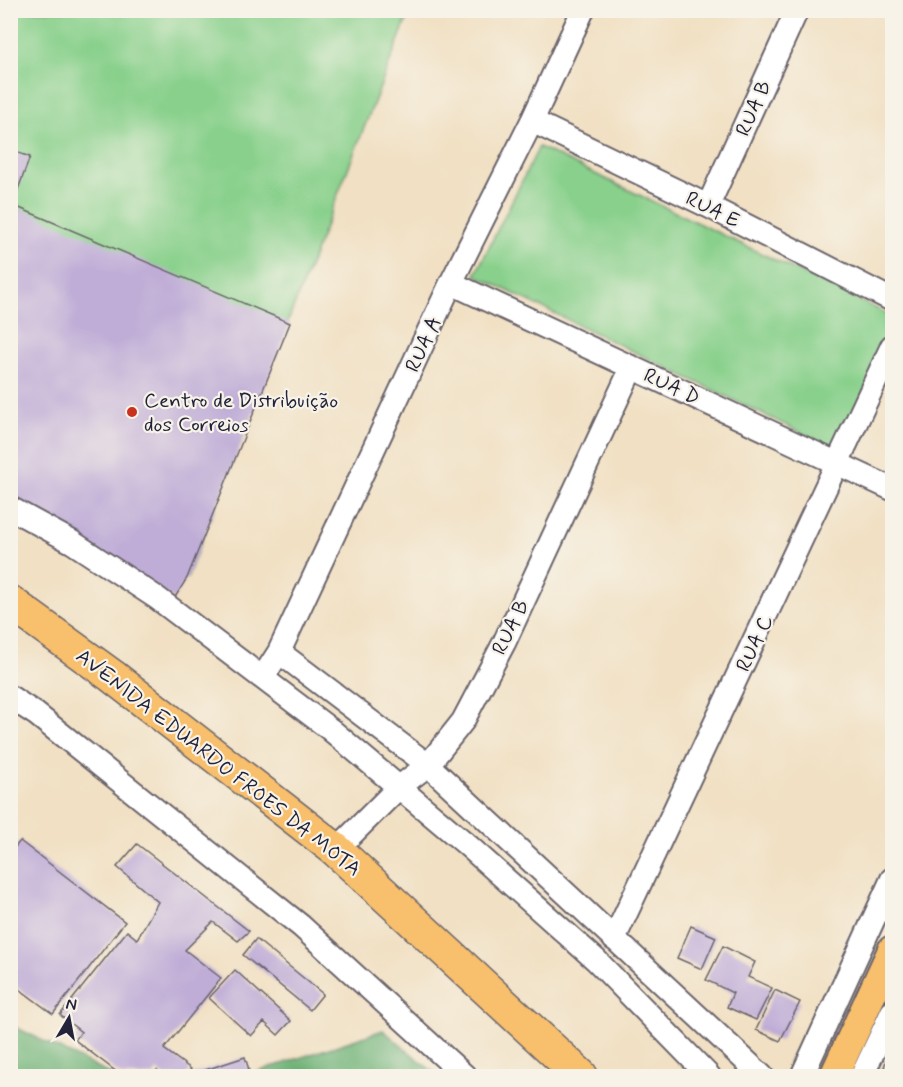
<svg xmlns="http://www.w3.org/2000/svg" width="903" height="1087" font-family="Mynerve,sans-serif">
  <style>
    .green { fill: #88d08b; stroke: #557963; stroke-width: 1.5 }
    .forest { fill: #6eb277; stroke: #486a59; stroke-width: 1.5 }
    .building { fill: #c0add7 }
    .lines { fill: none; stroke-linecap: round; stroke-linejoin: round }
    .minor-casing { stroke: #6a646b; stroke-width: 26 }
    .major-casing { stroke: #6a646b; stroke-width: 32 }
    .highway-casing { stroke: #6a646b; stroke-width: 36 }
    .minor { stroke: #fff; stroke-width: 22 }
    .major { stroke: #f8bf6c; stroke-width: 28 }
    .highway { stroke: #f8bf6c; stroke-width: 33 }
    .poi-dot { fill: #c8321e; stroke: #f7f3e8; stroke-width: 2 }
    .labels { text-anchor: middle; stroke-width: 4.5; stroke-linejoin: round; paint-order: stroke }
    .street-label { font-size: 21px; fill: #22223b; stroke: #f7f3e8 }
    .poi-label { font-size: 21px; fill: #22223b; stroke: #f7f3e8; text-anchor: start }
  </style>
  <rect width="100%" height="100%" fill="#f7f3e8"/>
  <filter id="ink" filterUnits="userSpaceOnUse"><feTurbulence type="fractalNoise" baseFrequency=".0167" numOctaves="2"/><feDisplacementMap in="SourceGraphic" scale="12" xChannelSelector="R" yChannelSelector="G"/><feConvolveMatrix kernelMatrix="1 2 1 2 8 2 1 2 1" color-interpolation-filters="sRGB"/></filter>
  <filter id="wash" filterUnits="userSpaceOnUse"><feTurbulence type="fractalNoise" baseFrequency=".008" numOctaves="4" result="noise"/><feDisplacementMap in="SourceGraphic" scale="24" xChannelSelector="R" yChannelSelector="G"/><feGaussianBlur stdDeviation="1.35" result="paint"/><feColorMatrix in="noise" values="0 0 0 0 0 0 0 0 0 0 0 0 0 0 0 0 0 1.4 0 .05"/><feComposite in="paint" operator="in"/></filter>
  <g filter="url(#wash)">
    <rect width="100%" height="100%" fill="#f1e0c3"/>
    <path class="green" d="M10 11H410L187 578 11 496Z
      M539 147 892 316V332L837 450 475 275Z"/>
    <path class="forest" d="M11 1025 114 1076H11Z
      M383 1030 438 1076H245Z"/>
    <g id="blocks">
      <path class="building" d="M10 150 30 157 17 192 10 190Z
        M10 204 290 323 187 578 174 599 10 501Z
        M20 841 125 922 53 1014 10 982V853Z
        M137 844 249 931 238 941 213 922 185 950 221 978 164 1049 191 1069 185 1076H165L157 1070 153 1076H122L75 1040 81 1032 60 1015 127 931 137 939 158 902 117 867Z
        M691 926 716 937 702 969 677 958Z
        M256 939 323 994 310 1010 243 955Z
        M723 946 755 962 748 977 772 988 756 1020 727 1007 733 993 706 980Z
        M235 970 291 1021 278 1035 264 1022 251 1036 209 998Z
        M775 990 800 1002 780 1041 756 1030Z
        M888 1055 892 1057V1070L884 1067Z
        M245 1057 249 1070 227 1076H194L193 1074Z"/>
    </g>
  </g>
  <g filter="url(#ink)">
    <use href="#blocks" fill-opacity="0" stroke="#6a646b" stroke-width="1.5"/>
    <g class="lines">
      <g class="minor-casing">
        <path id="minor" d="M532 121 708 206 892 300
          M708 206 797 10
          M451 283 892 489
          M10 508 72 542 157 598 331 730 465 843 596 960 709 1076
          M279 652 428 765 762 1076
          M263 677 279 652 451 283 532 121 583 10
          M10 697 36 714 301 926 465 1076
          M336 850 398 788 428 765 463 721 504 643 632 367
          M614 939 892 346
          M802 1076 892 879
          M862 1076 892 1012"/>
      </g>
      <g class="major-casing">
        <path id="major" d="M834 1076 892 950"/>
      </g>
      <g class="highway-casing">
        <path id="highway" d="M10 602 112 676 336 850 581 1076"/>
      </g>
      <use href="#minor" class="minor"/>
      <use href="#major" class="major"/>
      <use href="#highway" class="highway"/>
    </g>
  </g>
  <circle class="poi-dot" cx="132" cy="412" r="6"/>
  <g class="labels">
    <g class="street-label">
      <text transform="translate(753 108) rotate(-66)" y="7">RUA B</text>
      <text transform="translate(713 209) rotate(26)" y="7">RUA E</text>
      <text transform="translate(423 344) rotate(-65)" y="7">RUA A</text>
      <text transform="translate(672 386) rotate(25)" y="7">RUA D</text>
      <text transform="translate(510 627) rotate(-64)" y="7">RUA B</text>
      <text transform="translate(754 643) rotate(-65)" y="7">RUA C</text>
      <text transform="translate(219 762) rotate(38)" y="7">AVENIDA EDUARDO FROES DA MOTA</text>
    </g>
    <g class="poi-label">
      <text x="144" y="407">Centro de Distribuição<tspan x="144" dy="24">dos Correios</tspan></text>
    </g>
  </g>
  <rect width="903" height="1087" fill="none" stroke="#f7f3e8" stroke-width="36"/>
  <g transform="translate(69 1018) rotate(10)" stroke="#f7f3e8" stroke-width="4.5" paint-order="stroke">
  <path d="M0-4.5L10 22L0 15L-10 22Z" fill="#22223b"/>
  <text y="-9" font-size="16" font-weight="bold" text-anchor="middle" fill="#22223b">N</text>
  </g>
</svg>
